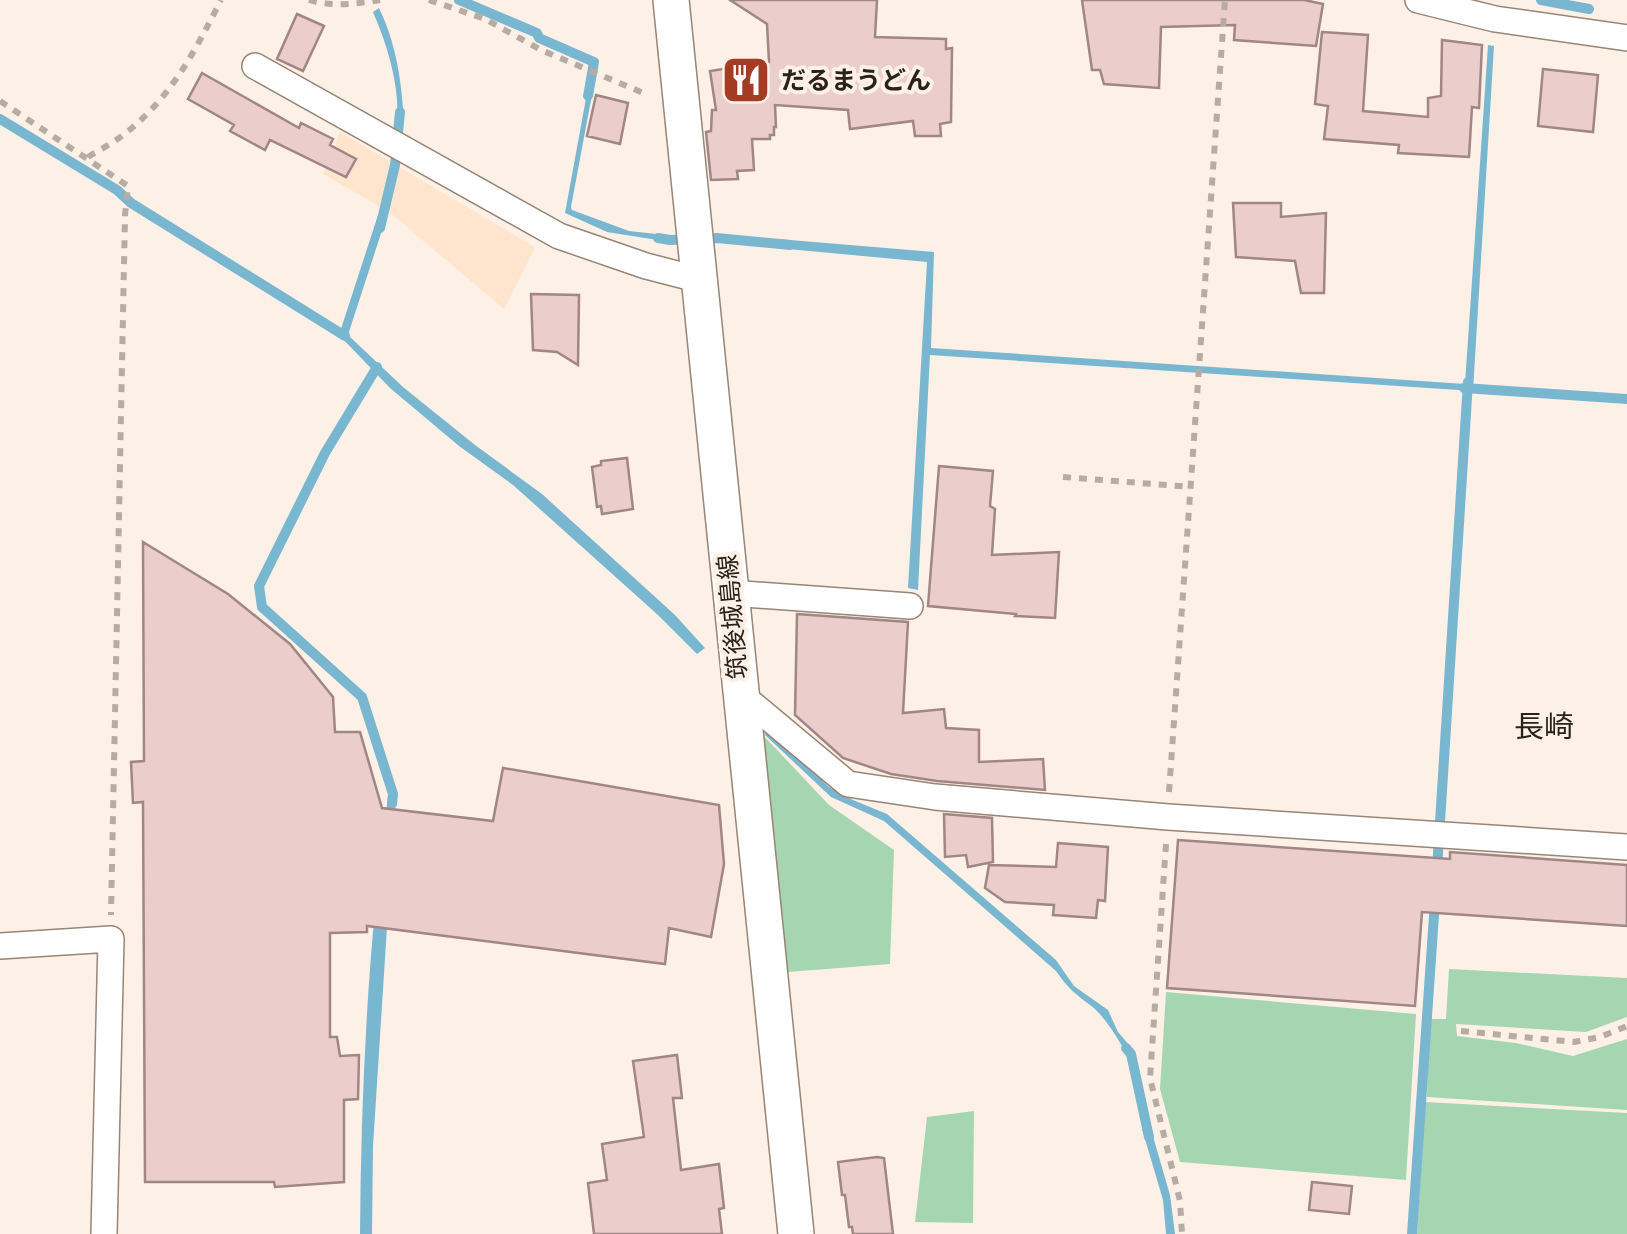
<svg xmlns="http://www.w3.org/2000/svg" width="1627" height="1234" font-family="'Asap Condensed','Noto Sans JP',sans-serif">
  <style>
    .built { fill: #ffe5cd }
    .green { fill: #a6d5b1 }
    .water { fill: #79b7d1 }
    .lines { fill: none; stroke-linecap: round; stroke-linejoin: round }
    .stream { stroke: #79b7d1; stroke-width: 10 }
    .building { fill: #ebcecc; stroke: #a08684; stroke-width: 2.5 }
    .street-casing { stroke: #978575; stroke-width: 28 }
    .secondary-casing { stroke: #978575; stroke-width: 38 }
    .path { stroke: #b6aca3; stroke-width: 6; stroke-dasharray: 8 8; stroke-linecap: butt }
    .street { stroke: #fff; stroke-width: 25 }
    .secondary { stroke: #fff; stroke-width: 35 }
    .labels { text-anchor: middle; stroke-width: 8; stroke-linejoin: round; paint-order: stroke }
    .poi-label { font-size: 25px; font-weight: bold; fill: #29221b; stroke: #fdf1e7; text-anchor: start }
    .street-label { font-size: 25px; fill: #29221b; stroke: #fdf1e7 }
    .quarter-label { font-size: 30px; fill: #29221b; stroke: #fdf1e7 }
  </style>
  <rect width="100%" height="100%" fill="#fdf1e7"/>
  <path class="built" d="M340 132 535 247 504 309 389 212 323 174Z"/>
  <path class="green" d="M763 735 829 805 894 850 890 964 788 972Z
    M1449 969 1627 978V1017L1586 1032 1456 1024 1457 1036 1516 1043 1573 1056 1627 1039V1110L1427 1097 1429 1019H1446Z
    M1166 992 1416 1014 1406 1180 1180 1162 1160 1089Z
    M1425 1102 1627 1113V1234H1417Z
    M974 1111 973 1223 915 1222 927 1117Z"/>
  <path class="water" d="M379 8C397 45 402 84 404 124H397C400 86 388 47 373 12Z
    M1488 45 1494 46 1473 391 930 355 918 590 908 588 927 262 777 248 778 239 934 252 931 348 1465 384Z
    M589 82 594 84 571 207 572 210 629 231 666 235 670 242 607 232 565 213Z
    M378 215 386 218 348 335 403 387 475 445 542 494 675 615 705 648 697 654 658 615 513 485 459 446 390 388 339 335Z
    M766 726 829 787 853 800 887 814 1056 960 1074 986 1108 1010 1118 1032 1135 1052 1129 1057C1118 1040 1106 1017 1090 1005 1076 995 1066 986 1056 971L884 821 831 797 765 735Z
    M393 794 395 802 373 1146 372 1234H360C361 1089 368 942 388 798Z
    M1150 1126 1170 1195 1175 1234H1166L1163 1200 1142 1129Z"/>
  <g class="lines">
    <path class="stream" d="M459 0 537 33 539 38 594 62 588 96
      M1541 0 1589 9
      M0 119 117 190 131 203 345 336
      M380 228 395 165 400 112
      M658 238 670 240 717 238 790 245
      M377 367 325 453 259 586 262 607 362 697 393 794 392 804
      M1464 388 1627 399
      M1437 869 1468 382
      M1126 1048 1131 1054 1149 1137
      M1412 1234 1435 901"/>
  </g>
  <path class="building" d="M730 0H877L875 37 946 39V49L952 48 951 122 940 124 941 136H915L913 121 850 129 848 110 775 105 776 127H774V135H770V139H752L754 170 737 171 738 179 711 180 706 132 711 131 712 110H716L710 71 769 62 767 24Z
    M1082 0H1304L1323 4 1316 46 1234 40 1235 25 1161 27 1159 88 1104 84 1100 70H1092Z
    M297 14 324 26 303 71 277 59Z
    M1322 32 1368 35 1363 111 1428 117V98L1441 96 1442 40 1482 45 1479 108 1472 107 1469 157 1398 153 1399 145 1324 139 1328 106 1315 104Z
    M1543 69 1598 75 1593 132 1538 126Z
    M202 73 299 128 301 123 333 139 330 145 356 159 346 177 270 140 265 150 230 131 234 125 188 99Z
    M596 95 628 103 620 144 587 136Z
    M1233 203H1281V217L1326 213 1324 293H1301L1295 261 1236 257Z
    M531 294 579 295 578 365 557 352 533 350Z
    M627 458 633 509 602 514 601 506 597 507 592 467 601 465V461Z
    M939 466 993 471 990 506 995 509 992 555 1059 552 1055 618 1015 616 1016 614 928 606Z
    M143 542 228 594 290 644 333 697 335 732H360L382 808 493 821 503 768 719 805 724 864 711 937 669 928 665 964 367 926V932L330 933V1037H337L340 1056 359 1055 358 1099 344 1100V1182L275 1187 274 1182H145L143 802 133 803 131 762 144 761Z
    M797 614 908 622 903 713 944 709 946 728 979 730V762L1043 759 1045 790 937 781 891 774 843 758 795 715Z
    M944 814 992 818 993 862 968 867 966 855 945 857Z
    M1178 840 1450 859V852L1627 865V926L1422 912 1415 1006 1167 988Z
    M1058 843 1108 847 1105 901 1098 900 1096 918 1053 915 1054 905 1005 902 985 888 989 865 1056 867Z
    M677 1055 682 1098H673L681 1170 719 1164 724 1208 719 1209 722 1234H594L588 1183 607 1180 602 1144 644 1137 633 1061Z
    M877 1157 884 1158 893 1234H853L852 1227H849L845 1195H842L838 1162Z
    M1312 1182 1352 1186 1349 1214 1309 1210Z"/>
  <g class="lines">
    <g class="street-casing">
      <path id="street" d="M1418 0 1495 19 1627 38
        M255 66 559 236 646 266 700 280
        M730 593 910 606
        M740 694 848 784 935 797 1168 817 1627 847
        M0 946 111 939 104 1234"/>
    </g>
    <g class="secondary-casing">
      <path id="secondary" d="M671 0 796 1234"/>
    </g>
    <path class="path" d="M309 0C332 7 356 4 380 0
      M429 0 485 19 541 50 648 95
      M0 101 128 186 125 215 111 915
      M88 157C101 149 115 142 127 132 172 96 195 51 221 0
      M1063 477 1191 487
      M1169 792 1225 0
      M1166 844 1150 1078 1180 1201 1182 1234
      M1461 1031 1574 1042 1600 1037 1627 1026"/>
    <use href="#street" class="street"/>
    <use href="#secondary" class="secondary"/>
  </g>
  <defs>
    <g id="restaurant-square" transform="scale(2.5)"><rect x="-9" y="-9" width="18" height="18" rx="4" fill="#a43b23" stroke="#fdf1e7"/><path d="M-5-6h1v4h1v-4h1v4h1v-4h1v5L-1.5 .5V6h-2V.5L-5-1ZM5-6V6H3V1.5H1.5Q1.5-4 5-6Z" fill="#fff"/></g>
  </defs>
  <g fill-rule="evenodd">
    <use href="#restaurant-square" x="746" y="80"/>
  </g>
  <g class="labels">
    <g class="poi-label">
      <text x="781" y="89">だるまうどん</text>
    </g>
    <g class="street-label">
      <text transform="translate(732 617) rotate(-95)" y="9">筑後城島線</text>
    </g>
    <g class="quarter-label">
      <text x="1544" y="737">長崎</text>
    </g>
  </g>
</svg>
